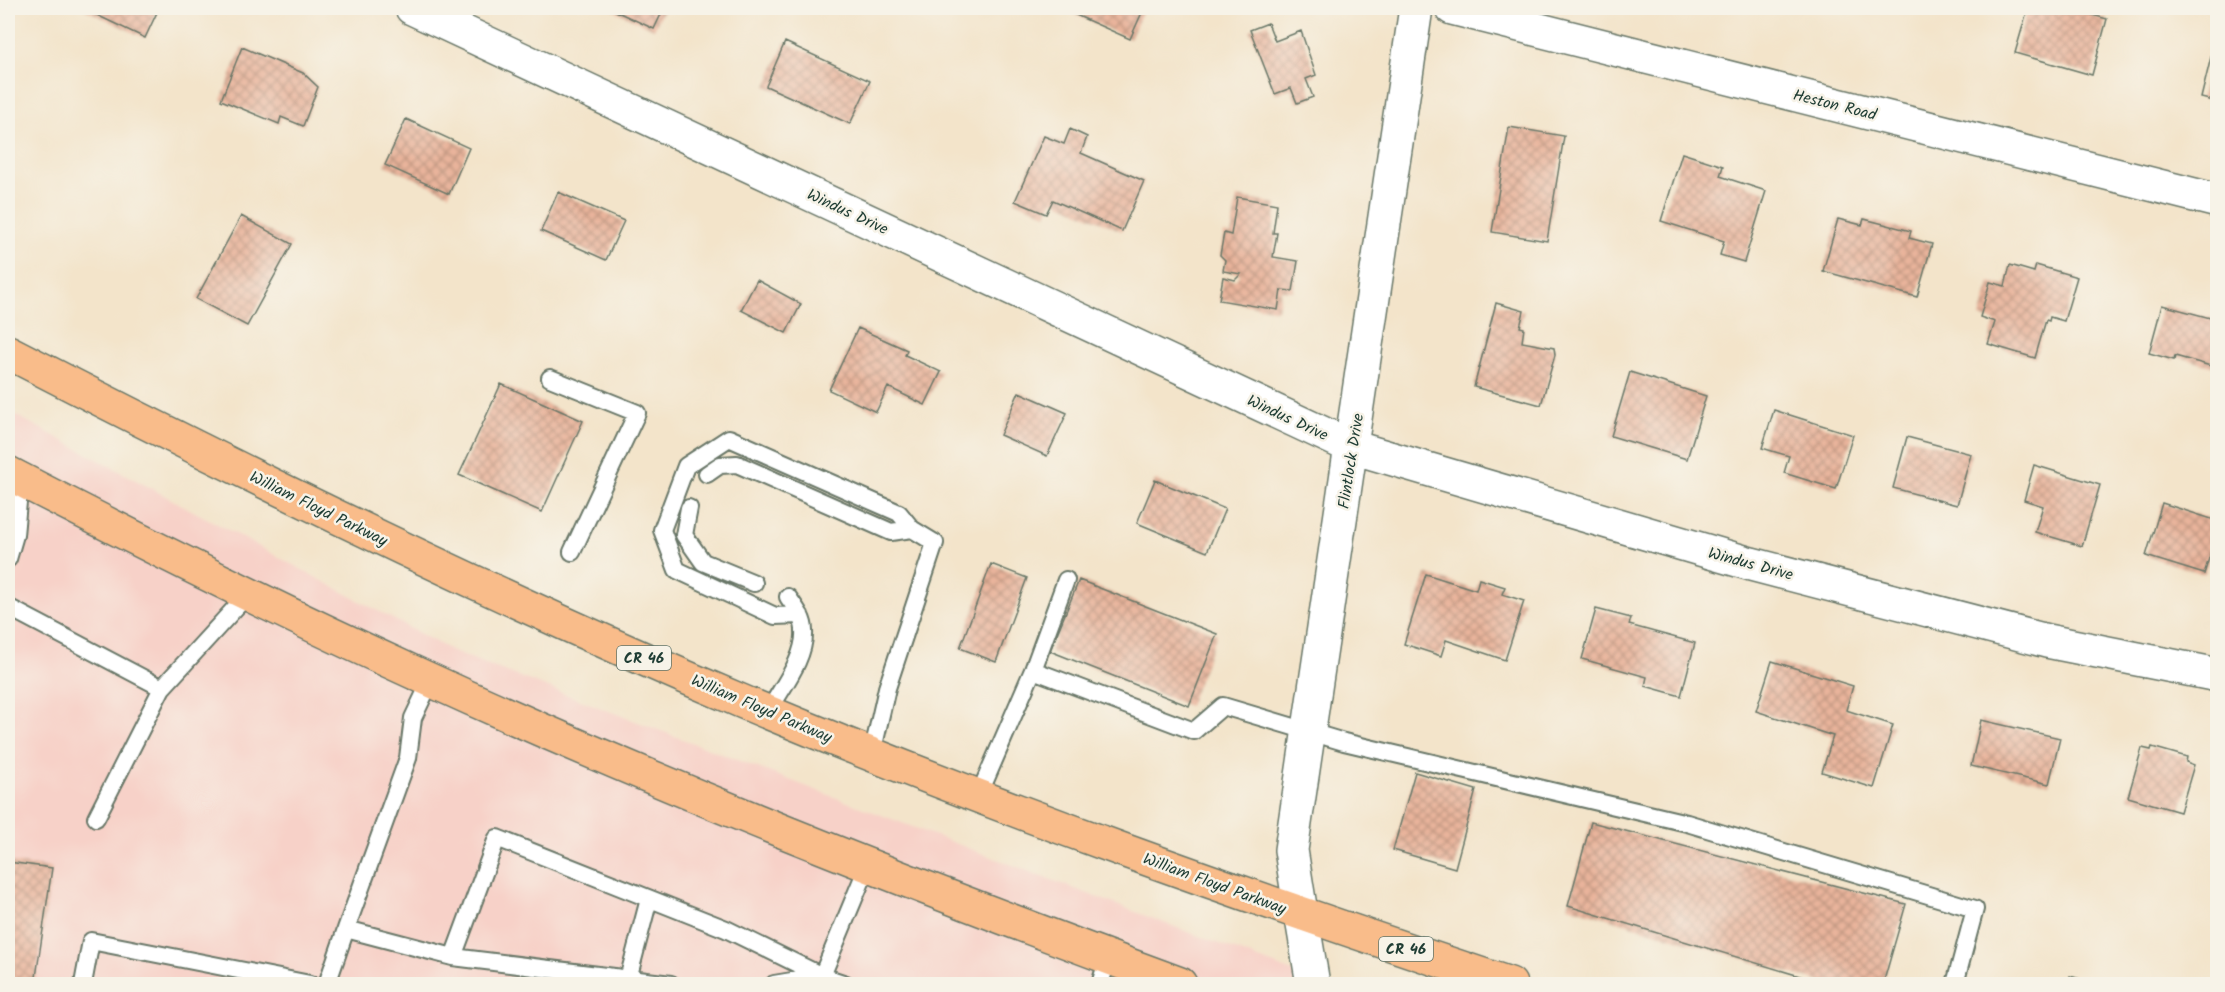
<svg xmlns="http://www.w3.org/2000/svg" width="2225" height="992" font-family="Kalam,sans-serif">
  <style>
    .built { fill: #f7d1c8 }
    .building { fill: url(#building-cross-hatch) }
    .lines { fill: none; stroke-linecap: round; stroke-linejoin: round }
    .service-casing { stroke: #697768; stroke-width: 20 }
    .minor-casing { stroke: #697768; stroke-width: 36 }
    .tertiary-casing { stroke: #697768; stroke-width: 36 }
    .trunk-casing { stroke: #697768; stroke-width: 36 }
    .service { stroke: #fff; stroke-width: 16 }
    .minor { stroke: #fff; stroke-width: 33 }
    .tertiary { stroke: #fff; stroke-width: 33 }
    .trunk { stroke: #f9bc8a; stroke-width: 33 }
    .labels { text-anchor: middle; stroke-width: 5; stroke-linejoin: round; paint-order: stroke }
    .shield { fill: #f7f3e8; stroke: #60746a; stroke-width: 1.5 }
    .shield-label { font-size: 15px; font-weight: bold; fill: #1f3d34 }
    .street-label { font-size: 16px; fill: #1f3d34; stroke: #f7f3e8 }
  </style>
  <defs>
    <pattern id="building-cross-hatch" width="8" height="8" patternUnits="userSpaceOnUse" patternTransform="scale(1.5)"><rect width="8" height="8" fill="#e9b49b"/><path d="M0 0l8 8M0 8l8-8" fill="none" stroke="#bc947f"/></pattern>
  </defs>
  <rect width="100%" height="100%" fill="#f7f3e8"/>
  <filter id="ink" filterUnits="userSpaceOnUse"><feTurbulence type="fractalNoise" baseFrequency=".0167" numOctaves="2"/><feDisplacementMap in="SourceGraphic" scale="12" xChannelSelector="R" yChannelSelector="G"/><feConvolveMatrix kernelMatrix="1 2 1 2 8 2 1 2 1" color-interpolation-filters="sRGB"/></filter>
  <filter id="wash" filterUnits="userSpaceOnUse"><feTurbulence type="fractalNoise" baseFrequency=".008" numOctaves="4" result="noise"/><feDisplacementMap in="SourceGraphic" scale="24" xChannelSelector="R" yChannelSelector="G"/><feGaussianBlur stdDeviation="1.35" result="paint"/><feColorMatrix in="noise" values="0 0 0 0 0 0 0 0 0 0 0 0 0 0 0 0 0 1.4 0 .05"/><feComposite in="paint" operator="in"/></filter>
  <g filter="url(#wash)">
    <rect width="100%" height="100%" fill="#f3e4ca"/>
    <path class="built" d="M8 411 454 652 1298 974 1297 984H8Z"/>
    <g id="blocks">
      <path class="building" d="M82 8H159L145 38Z
        M609 8H664L654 29Z
        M1060 8H1144L1130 39Z
        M2028 8H2091L2089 14 2107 19 2092 75 2015 53Z
        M1268 23 1275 41 1301 31 1316 75 1306 79 1313 97 1297 103 1291 88 1275 94 1250 30Z
        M785 42 870 81 850 124 766 86Z
        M242 47 303 73 318 87 303 126 281 117 279 124 221 100Z
        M2212 53 2218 55V102L2201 98Z
        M406 119 469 148 449 194 385 165Z
        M1509 127 1564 136 1547 241 1492 232Z
        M1070 129 1087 137 1081 153 1144 181 1122 231 1053 200 1046 214 1015 201 1044 136 1064 144Z
        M1682 153 1723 166 1720 176 1766 191 1744 262 1720 255 1724 241 1661 221Z
        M558 192 624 221 606 260 541 231Z
        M1237 197 1277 204 1273 233H1277L1273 257 1298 261 1293 291 1281 290 1278 310 1219 300 1223 277 1235 280 1241 274 1223 271 1225 260 1220 255 1224 233 1231 235Z
        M241 216 292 244 247 326 196 299Z
        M1838 219 1862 225 1864 219 1911 231 1909 238 1932 244 1917 297 1823 271Z
        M2010 265 2034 272 2036 265 2077 277 2064 321 2050 317 2049 321 2046 320 2035 358 1988 344 1995 322 1980 317 1990 282 2005 286Z
        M757 280 801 304 786 333 741 310Z
        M1496 303 1524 311 1520 327 1524 328 1522 342 1554 348 1555 355 1541 405 1474 387Z
        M2162 305 2218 320V368L2175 356 2174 360 2149 353Z
        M858 328 907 350 905 355 941 372 925 405 888 387 876 412 829 390Z
        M1630 372 1706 396 1687 459 1611 436Z
        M501 384 583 421 542 512 459 475Z
        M1019 392 1067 413 1047 456 1000 435Z
        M1774 410 1853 435 1836 489 1784 473 1789 456 1762 448Z
        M1907 437 1971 454 1957 505 1893 488Z
        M2034 465 2100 485 2082 546 2035 532 2043 506 2024 500Z
        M1155 480 1225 509 1207 552 1137 523Z
        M2162 503 2218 521V530L2204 574 2146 556Z
        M991 564 1027 578 996 662 960 648Z
        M1426 574 1476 590 1479 579 1505 587 1502 594 1524 601 1505 660 1446 640 1441 656 1404 644Z
        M1079 580 1217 634 1189 706 1050 651Z
        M1596 609 1631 618 1629 625 1695 643 1681 696 1645 686 1647 677 1582 659Z
        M1772 661 1853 686 1846 710 1893 725 1874 788 1822 772 1833 736 1756 711Z
        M1981 720 2060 738 2049 784 1971 766Z
        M2152 747 2187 757 2186 762 2194 765 2180 812 2128 797 2142 748 2151 750Z
        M1415 772 1476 790 1455 868 1393 850Z
        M1591 822 1906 904 1883 984H1826L1568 906Z
        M8 862 52 868 35 984H8Z
        M2070 976 2098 984H2068Z"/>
    </g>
  </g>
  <g filter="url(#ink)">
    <use href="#blocks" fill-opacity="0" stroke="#697768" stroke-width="1.5"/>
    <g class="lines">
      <g class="service-casing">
        <path id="service" d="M550 378 637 413 572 552
          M707 474 720 465 737 464 891 532 912 529
          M689 508 684 535 703 562 754 583
          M8 559 15 535 20 480
          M8 607 162 688
          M800 615 775 616 677 570 662 530 686 466 729 438 899 513 912 529 935 543 887 688 872 754
          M1033 670 1066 580
          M431 680 413 718 408 758 346 929 453 957
          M769 711C781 688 806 658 804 631 804 618 795 607 788 597
          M978 797 1033 670 1194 731 1223 706 1344 742 1687 823 1975 909 1955 984
          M96 818 162 688 248 594
          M628 979 649 899
          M83 984 91 941 310 984
          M327 984 346 929
          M671 984 453 957 497 838 726 929 822 976
          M774 984 822 976
          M846 984 822 976 868 865
          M1100 984 1108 958"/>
      </g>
      <g class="minor-casing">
        <path id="minor" d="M412 8 1352 447 1751 564 2047 641 2218 675
          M1452 8 2218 201
          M1301 913 1291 850 1416 8"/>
      </g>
      <g class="tertiary-casing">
        <path id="tertiary" d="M1301 913 1313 984"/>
      </g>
      <g class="trunk-casing">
        <path id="trunk" d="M8 352C248 476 491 595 741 701 993 807 1251 898 1510 984
          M8 473C143 543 279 611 417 674 667 789 923 889 1180 984"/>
      </g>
      <use href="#service" class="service"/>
      <use href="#minor" class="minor"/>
      <use href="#tertiary" class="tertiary"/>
      <use href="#trunk" class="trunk"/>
    </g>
  </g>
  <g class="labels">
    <g class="shield">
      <rect x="617" y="646" width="54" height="24" rx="4.5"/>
      <rect x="1379" y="937" width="54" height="24" rx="4.5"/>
    </g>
    <g class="shield-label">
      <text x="644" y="663">CR 46</text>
      <text x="1406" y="954">CR 46</text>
    </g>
    <g class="street-label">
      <text transform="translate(1835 104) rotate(14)" y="6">Heston Road</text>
      <text transform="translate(848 211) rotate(25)" y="6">Windus Drive</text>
      <text transform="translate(1288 417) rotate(25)" y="6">Windus Drive</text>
      <text transform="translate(1350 461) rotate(-81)" y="6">Flintlock Drive</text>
      <text transform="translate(319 508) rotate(26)" y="6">William Floyd Parkway</text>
      <text transform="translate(1751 563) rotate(15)" y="6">Windus Drive</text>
      <text transform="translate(762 708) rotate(23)" y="6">William Floyd Parkway</text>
      <text transform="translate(1215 883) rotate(20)" y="6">William Floyd Parkway</text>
    </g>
  </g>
  <rect width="2225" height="992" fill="none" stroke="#f7f3e8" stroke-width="30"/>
</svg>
